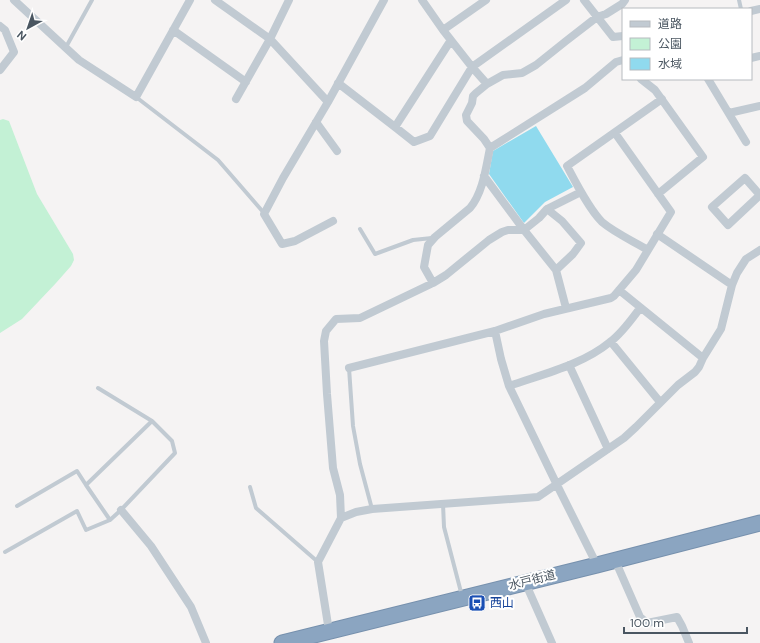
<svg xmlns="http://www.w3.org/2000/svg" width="760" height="643" font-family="'DM Sans','Noto Sans JP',sans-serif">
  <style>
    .green { fill: #c3f1d5 }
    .water { fill: #90daee }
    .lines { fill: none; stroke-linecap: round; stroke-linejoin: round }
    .highway-casing { stroke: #7690ad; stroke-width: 17 }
    .lane { stroke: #c1cad2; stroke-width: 4 }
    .street { stroke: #c1cad2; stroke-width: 8 }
    .highway { stroke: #8ba5c1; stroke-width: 15 }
    .labels { text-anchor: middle; stroke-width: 4; stroke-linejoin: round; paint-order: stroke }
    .street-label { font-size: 12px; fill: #4a5661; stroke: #fff }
    .transit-label { font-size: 12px; fill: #164399; stroke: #fff; text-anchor: start }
  </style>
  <rect width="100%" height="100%" fill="#f5f3f3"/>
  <path class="green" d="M3 119 9 121 37 194 73 254 74 260 71 266 56 283 22 319 0 333V120Z"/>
  <path class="water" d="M536 126 573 187 545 202 524 223 489 174 493 151Z"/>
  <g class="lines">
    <g class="highway-casing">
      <path id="highway" d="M282 643 597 565 760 523"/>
    </g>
    <path class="lane" d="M739 0 741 9
      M66 47 92 0
      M136 97 218 160 264 213
      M360 229 375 254 413 240 432 238
      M349 368 353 426 360 464 372 509
      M98 388 152 421 172 441 175 453 121 510 110 520 86 485 152 421
      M250 487 256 508 318 562
      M443 504 444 527 462 596
      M17 506 77 471 86 485
      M5 552 77 511 86 530 110 520"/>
    <path class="street" d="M14 0 79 60 136 97 190 0
      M215 0 270 39 328 102
      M584 0 613 37 623 36
      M751 11 760 9
      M0 26 5 30 14 52 0 70
      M173 30 246 82
      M443 30 486 0
      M751 58 760 56
      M641 79 655 90 703 157 658 194
      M708 79 746 142
      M338 83 395 127 414 142 430 136 472 67 443 30 422 0
      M487 84 472 67 566 0
      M236 99 270 39 289 0
      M729 113 760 106
      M316 122 337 151
      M395 127 451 40
      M490 148 585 88 616 62 623 60
      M484 176 524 230 556 270 566 308
      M760 195 745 178 712 207 728 225 760 195
      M547 209 562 221 581 243 573 254 556 270
      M333 221 295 241 282 244 264 214 283 178 328 102 384 0
      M657 234 732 285
      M648 250C633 241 615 233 602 222 589 209 576 183 567 166L662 99
      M433 283 424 267 428 245 435 237 470 208C483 193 486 167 490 148L484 139 467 121 466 115 472 103 473 96 476 93 487 84 503 75 522 73 536 65 566 41 597 17 606 14 622 4 625 0
      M619 290 703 358
      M495 331 501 359 509 386 557 485 597 565
      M611 342 660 402
      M569 365 608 449
      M349 368 495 331 544 314 611 298 614 296 636 270 671 212 615 133
      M509 386C543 374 582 365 610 342 622 333 631 320 640 308
      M121 510 151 546 191 607 206 643
      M341 518 356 512 372 509 538 497 624 438 636 427 678 385 695 372 699 367 703 358 721 329 732 285 737 273 746 259 760 250
      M615 560 640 617 647 623 677 617 682 626 689 643
      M525 582 552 643
      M329 631 318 562 341 518 340 495 333 468 327 394 324 341 326 331 336 319 360 318 433 283 446 275 489 240 502 232 508 230H524L539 218 547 209 581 192"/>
    <use href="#highway" class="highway"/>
  </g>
  <defs>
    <g id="bus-square" transform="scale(0.9)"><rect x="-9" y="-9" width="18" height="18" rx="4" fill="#1a4fb4" stroke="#fff"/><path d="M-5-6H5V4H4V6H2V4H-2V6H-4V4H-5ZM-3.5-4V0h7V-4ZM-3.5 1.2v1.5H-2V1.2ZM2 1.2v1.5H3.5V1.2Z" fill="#fff"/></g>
  </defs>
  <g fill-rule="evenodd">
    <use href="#bus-square" x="477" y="603"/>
  </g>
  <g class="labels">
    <g class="street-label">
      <text transform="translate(532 580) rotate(-14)" y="4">水戸街道</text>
    </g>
    <g class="transit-label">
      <text x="490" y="607">西山</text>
    </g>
  </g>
  <rect x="622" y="8" width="130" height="72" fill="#ffffff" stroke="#b7bbc0"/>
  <rect x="630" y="21" width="20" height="6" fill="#c1cad2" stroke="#b7bbc0"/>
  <text x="658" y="28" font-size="12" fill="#4a5661">道路</text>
  <rect x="630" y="38" width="20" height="12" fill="#c3f1d5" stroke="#b7bbc0"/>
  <text x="658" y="48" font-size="12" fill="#4a5661">公園</text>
  <rect x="630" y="58" width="20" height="12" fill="#90daee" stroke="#b7bbc0"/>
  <text x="658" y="68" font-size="12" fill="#4a5661">水域</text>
  <g transform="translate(28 28) rotate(220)" stroke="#ffffff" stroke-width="3" paint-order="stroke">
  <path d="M0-3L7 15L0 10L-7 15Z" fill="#4a5661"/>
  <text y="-6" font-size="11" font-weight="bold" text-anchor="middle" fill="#4a5661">N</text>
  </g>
  <path d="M624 627v6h123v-6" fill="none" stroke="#4a5661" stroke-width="2"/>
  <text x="630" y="627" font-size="12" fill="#4a5661" stroke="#ffffff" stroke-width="3" paint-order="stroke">100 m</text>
</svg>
